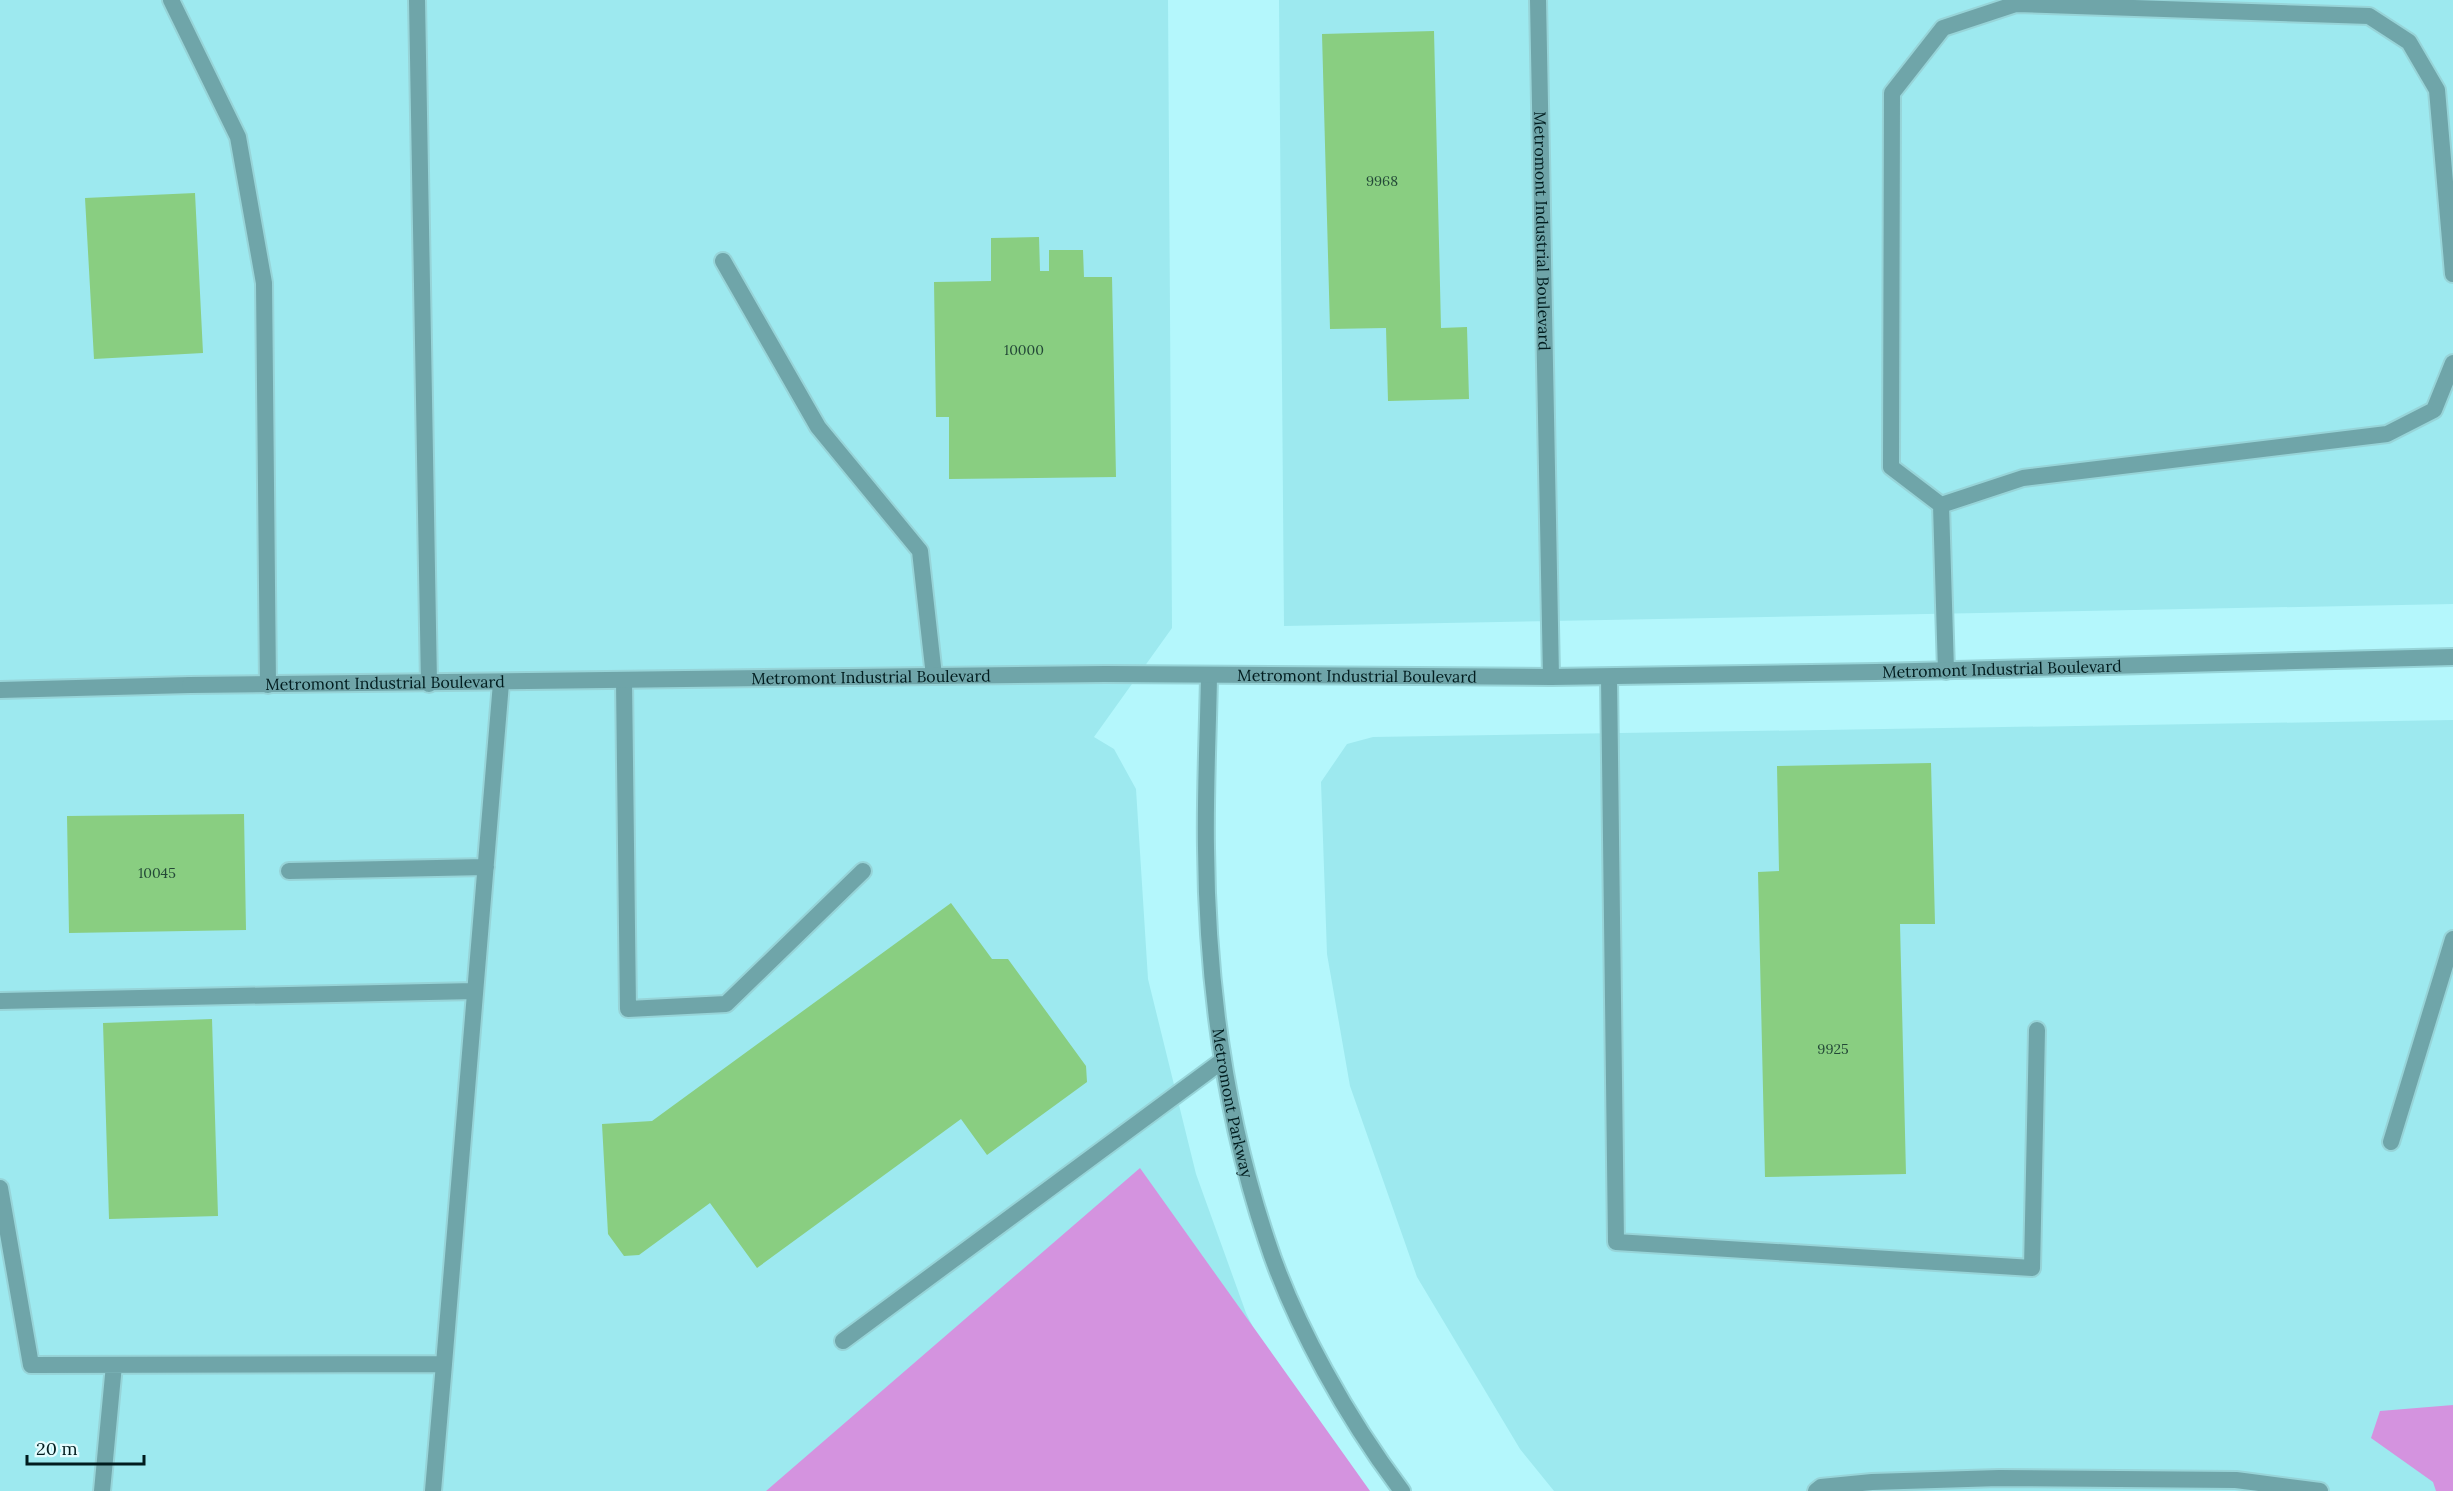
<svg xmlns="http://www.w3.org/2000/svg" width="2453" height="1491" font-family="Lora,serif">
  <style>
    .built { fill: #9de9ef }
    .forest { fill: #d493df }
    .building { fill: #89ce81 }
    .lines { fill: none; stroke-linecap: round; stroke-linejoin: round }
    .service-casing { stroke: #97d4d8; stroke-width: 20 }
    .minor-casing { stroke: #97d4d8; stroke-width: 20 }
    .service { stroke: #6fa5a9; stroke-width: 16 }
    .minor { stroke: #6fa5a9; stroke-width: 16 }
    .labels { text-anchor: middle; stroke-width: 6; stroke-linejoin: round; paint-order: stroke }
    .number-label { font-size: 14px; fill: #234837 }
    .street-label { font-size: 16px; fill: #011c1e; stroke: #e3fcfe }
  </style>
  <rect width="100%" height="100%" fill="#b4f7fc"/>
  <path class="built" d="M0 0H1168L1172 628 1094 737 1114 749 1136 789 1148 979 1196 1174 1246 1313 1335 1491H0Z
    M1279 0H2453V604L1284 626Z
    M2453 720V1491H1554L1520 1449 1417 1277 1350 1086 1327 954 1321 782 1347 744 1373 737Z"/>
  <path class="forest" d="M1140 1168 1370 1491H766Z
    M2453 1405V1491H2436L2433 1482 2371 1438 2380 1411Z"/>
  <path class="building" d="M1434 31 1441 328 1467 327 1469 399 1388 401 1386 328 1330 329 1322 34Z
    M195 193 203 353 94 359 85 198Z
    M1039 237 1040 271H1049V250H1083L1084 277H1112L1116 477 949 479V417H936L934 282 991 281V238Z
    M1931 763 1935 924H1900L1906 1174 1765 1177 1758 872 1779 871 1777 766Z
    M244 814 246 930 69 933 67 816Z
    M951 903 992 959H1008L1086 1066 1087 1082 987 1155 961 1119 757 1268 710 1203 639 1255 624 1256 608 1234 602 1124 652 1121Z
    M212 1019 218 1216 109 1219 103 1023Z"/>
  <g class="lines">
    <g class="service-casing">
      <path id="service" d="M171 0 238 137 264 283 268 685
        M417 0 429 684
        M723 261 818 427 920 551 934 676
        M1941 505 1891 467 1892 93 1943 28 2016 4 2369 16 2409 42 2437 90 2453 274
        M1941 505 2023 478 2387 434 2434 410 2453 363
        M1941 505 1946 671
        M1609 677 1616 1242 2032 1268 2037 1030
        M624 681 628 1009 726 1004 863 871
        M0 690 190 685
        M289 871 486 867
        M0 1001 475 991
        M2391 1142 2453 939
        M0 1188 31 1365 444 1364 433 1491
        M843 1341 1222 1061
        M444 1364 501 683
        M102 1491 114 1365
        M1816 1491 1821 1487 1872 1482 1999 1478 2236 1480 2320 1491"/>
    </g>
    <g class="minor-casing">
      <g id="minor">
        <path id="s1" d="M1538 0 1551 677"/>
        <path id="s2" d="M1209 676C1208 734 1205 791 1206 848 1207 980 1225 1116 1267 1241 1294 1324 1349 1421 1402 1491"/>
        <path id="s3" d="M190 685 1105 674 1551 677 1876 672 2453 657"/>
      </g>
    </g>
    <use href="#service" class="service"/>
    <use href="#minor" class="minor"/>
  </g>
  <g class="labels">
    <g class="number-label">
      <text x="1382" y="186">9968</text>
      <text x="1024" y="355">10000</text>
      <text x="157" y="878">10045</text>
      <text x="1833" y="1054">9925</text>
    </g>
    <g class="street-label">
      <text dy="6" stroke="none"><textPath href="#s1" startOffset="231">Metromont Industrial Boulevard</textPath></text>
      <text dy="6" stroke="none"><textPath href="#s3" startOffset="1812">Metromont Industrial Boulevard</textPath></text>
      <text dy="6" stroke="none"><textPath href="#s3" startOffset="681">Metromont Industrial Boulevard</textPath></text>
      <text dy="6" stroke="none"><textPath href="#s3" startOffset="1167">Metromont Industrial Boulevard</textPath></text>
      <text dy="6" stroke="none"><textPath href="#s3" startOffset="195">Metromont Industrial Boulevard</textPath></text>
      <text dy="6" stroke="none"><textPath href="#s2" startOffset="429">Metromont Parkway</textPath></text>
    </g>
  </g>
  <path d="M27 1455v9h117v-9" fill="none" stroke="#011c1e" stroke-width="3"/>
  <text x="36" y="1455" font-size="18" fill="#011c1e" stroke="#e3fcfe" stroke-width="4.5" paint-order="stroke">20 m</text>
</svg>
